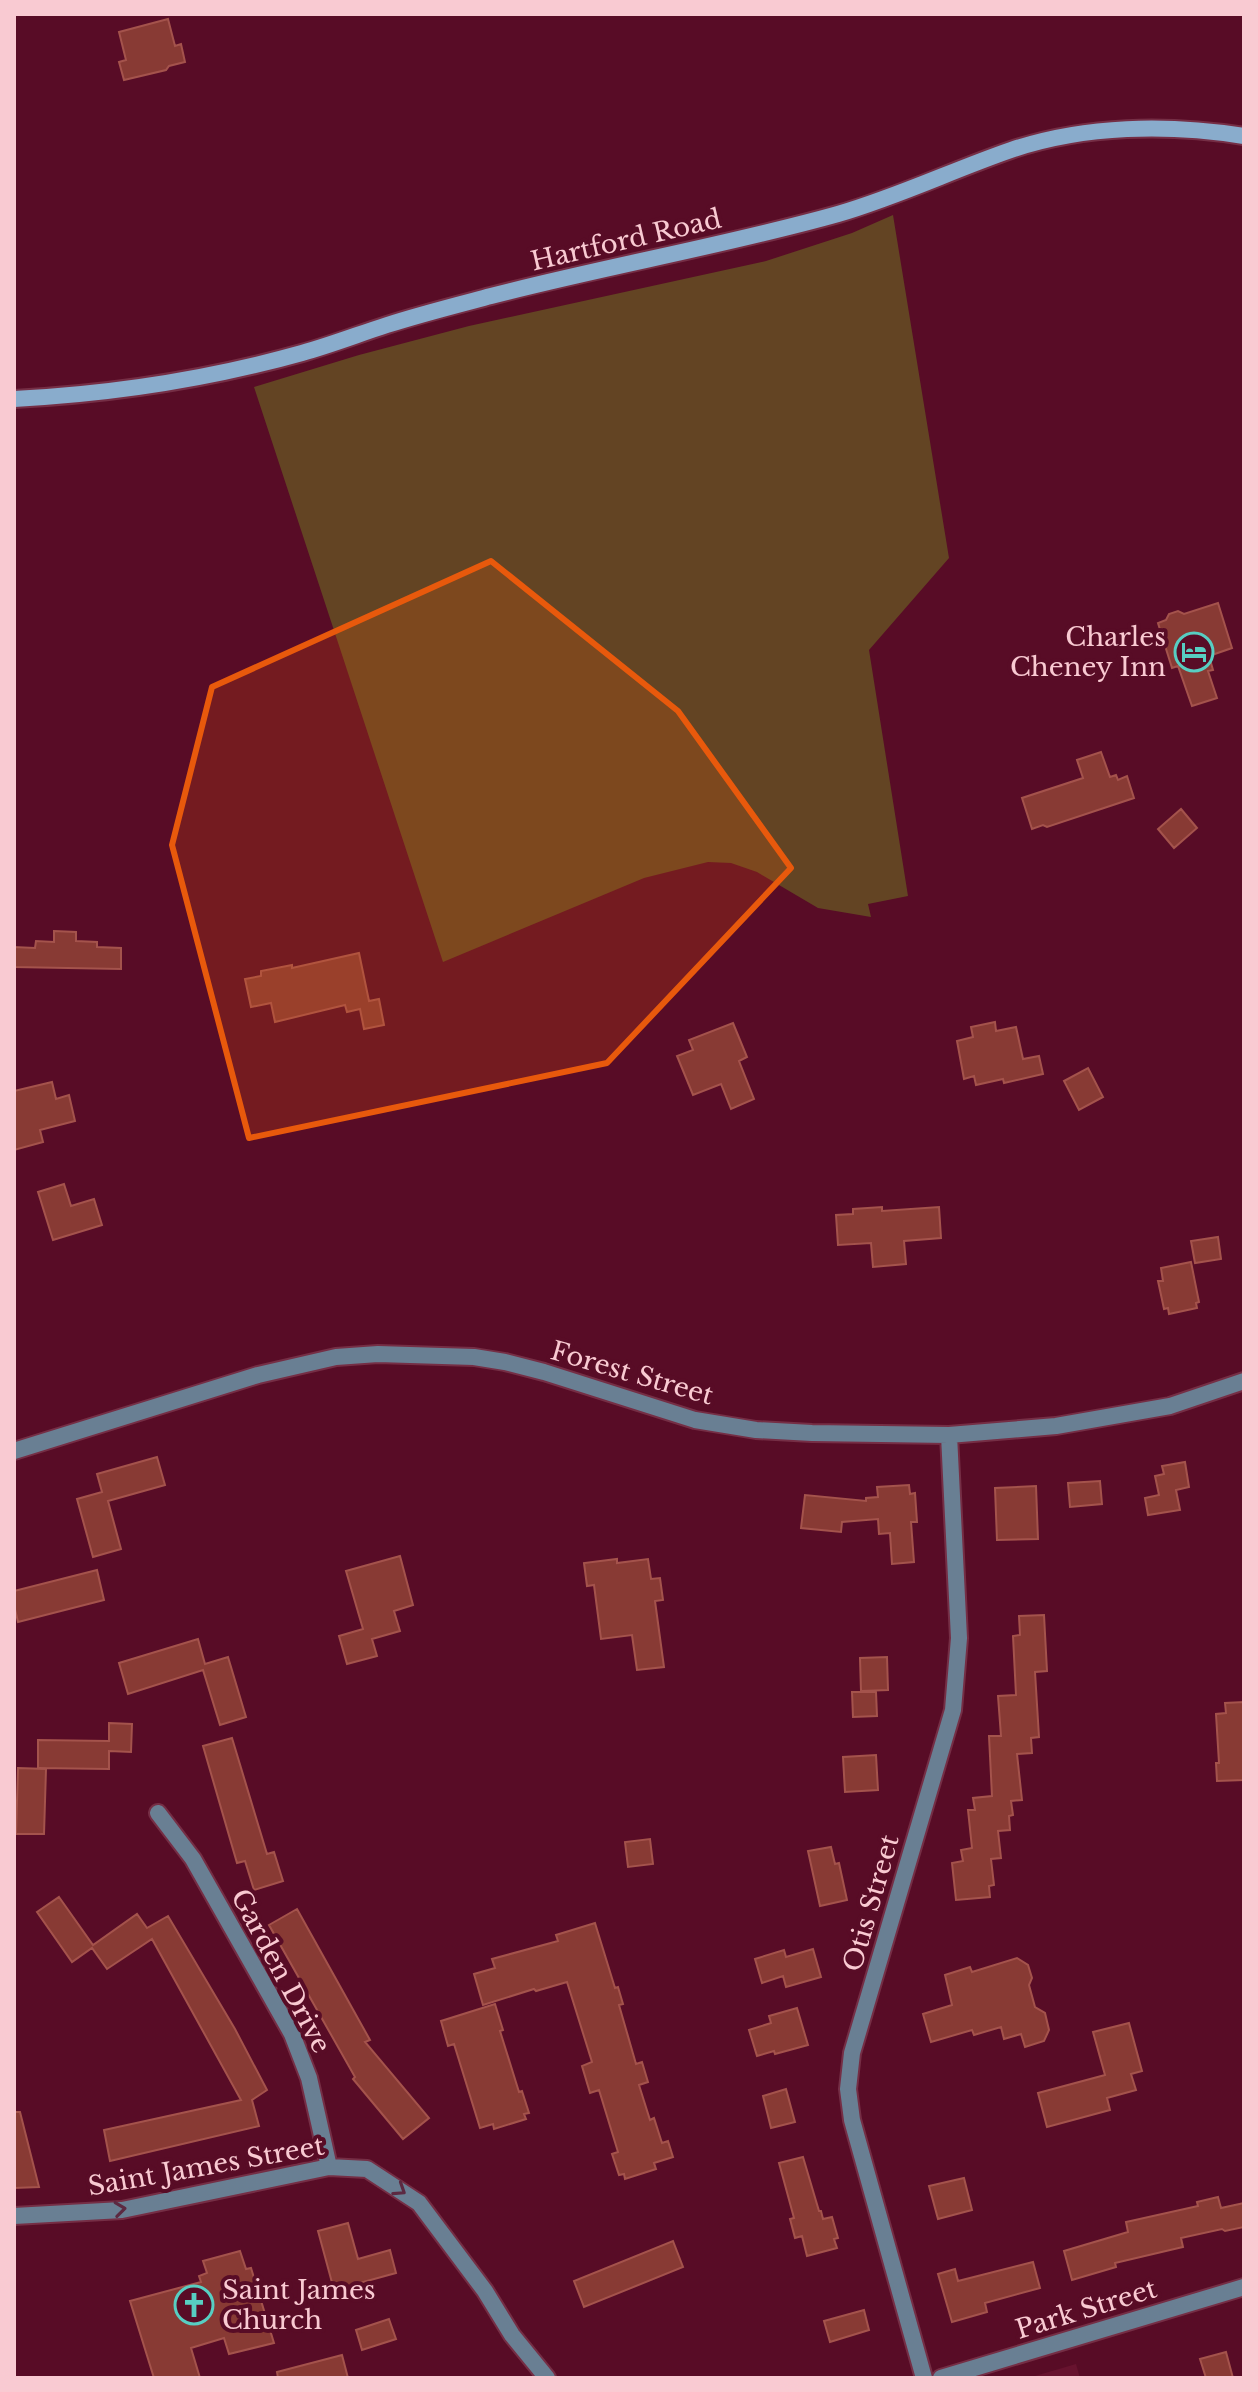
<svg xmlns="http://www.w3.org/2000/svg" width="1258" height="2392" font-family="'Libre Baskerville',serif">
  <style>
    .built { fill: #67132f }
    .green { fill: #634423 }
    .building { fill: #883a34; stroke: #a4534c; stroke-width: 2 }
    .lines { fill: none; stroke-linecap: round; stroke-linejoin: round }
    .minor-casing { stroke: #752e45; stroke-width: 20 }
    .secondary-casing { stroke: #752e45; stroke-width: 20 }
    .minor { stroke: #697f93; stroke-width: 16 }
    .secondary { stroke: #89accc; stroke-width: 16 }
    .oneway { stroke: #5c2941 }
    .marked { fill: #e8590c; fill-opacity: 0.2; stroke: #e8590c; stroke-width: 6; stroke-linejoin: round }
    .labels { text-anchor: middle; stroke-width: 8; stroke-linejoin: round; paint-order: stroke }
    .street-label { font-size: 26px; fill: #f9cad2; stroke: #580c26 }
    .poi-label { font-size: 26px; fill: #f9cad2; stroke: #580c26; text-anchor: end }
  </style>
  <rect width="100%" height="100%" fill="#580c26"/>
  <path class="built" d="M1076 2364 1080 2378H1028Z"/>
  <path class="green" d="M893 215 949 558 869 650 908 896 868 904 871 917 818 908 757 872 731 863 708 862 644 878 443 962 254 387 359 355 469 326 766 261 852 233Z"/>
  <path class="building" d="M168 19 175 46 181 44 185 62 169 66 166 70 124 80 119 62 126 60 119 32Z
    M1218 603 1232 648 1209 656 1213 670 1208 671 1217 698 1192 706 1178 666 1172 668 1158 623 1166 620 1169 614 1178 611 1184 614Z
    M1101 752 1110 777 1116 775 1118 780 1127 776 1134 798 1047 827 1043 825 1032 829 1022 798 1083 778 1077 760Z
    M1181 809 1197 828 1174 848 1158 829Z
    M54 931 76 932V941L97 942V947L121 948V969L14 967V947L35 948 36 941 54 942Z
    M359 953 369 1001 379 999 384 1025 364 1029 360 1009 347 1012 345 1005 275 1022 271 1003 251 1007 245 979 261 976V971L292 965V968Z
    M995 1022 996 1031 1016 1027 1023 1059 1039 1056 1043 1074 1004 1083 1003 1079 976 1085 974 1076 964 1079 957 1041 973 1037 971 1027Z
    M733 1023 747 1057 739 1061 754 1099 731 1109 721 1084 693 1095 677 1056 693 1050 689 1040Z
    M1088 1068 1103 1097 1079 1110 1064 1081Z
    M52 1082 56 1099 69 1095 75 1121 40 1130 43 1142 14 1150V1091Z
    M64 1184 71 1206 94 1199 102 1225 53 1240 38 1192Z
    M882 1207V1211L939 1207 941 1238 904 1241 906 1264 873 1267 871 1243 838 1245 836 1215 853 1214V1209Z
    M1218 1237 1221 1259 1195 1263 1191 1241Z
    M1191 1262 1199 1302 1196 1303 1197 1308 1169 1314 1168 1308 1164 1309 1158 1281H1163L1161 1268Z
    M157 1457 165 1485 108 1501 121 1549 93 1557 77 1499 102 1492 97 1474Z
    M1185 1462 1189 1487 1176 1490 1180 1510 1148 1515 1145 1498 1159 1495 1155 1476 1164 1474 1162 1466Z
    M1100 1481 1102 1504 1070 1507 1068 1483Z
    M909 1485 910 1494 915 1493 917 1522H911L914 1562 892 1564 890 1533 879 1534 878 1519 842 1522 841 1532 801 1528 805 1495 866 1501V1498L878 1497 877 1487Z
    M1036 1486 1038 1539 997 1540 995 1488Z
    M400 1556 413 1605 394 1611 400 1631 372 1639 377 1656 347 1664 339 1636 363 1629 346 1571Z
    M617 1559V1563L648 1559 651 1579 660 1578 663 1600 655 1601 664 1667 637 1670 632 1635 601 1639 594 1585 587 1586 584 1563Z
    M97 1570 104 1600 18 1622 14 1605V1591Z
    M1044 1615 1047 1671 1035 1672 1039 1737 1031 1738 1032 1753 1017 1754 1022 1800 1011 1801 1013 1815 1009 1816 1010 1830 998 1831 1001 1858 991 1859 994 1885 989 1886 990 1897 956 1900 952 1863 963 1861 961 1850 972 1848 968 1810H975L973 1798 992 1796 989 1736H1001L998 1696 1016 1695 1013 1636 1020 1635 1019 1616Z
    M198 1639 205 1664 228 1657 246 1717 220 1725 203 1670 128 1694 119 1663Z
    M887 1657 888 1690 861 1691 860 1658Z
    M852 1692H876L877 1716 853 1717Z
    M1244 1702V1780L1217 1781 1216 1763H1219L1216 1714 1226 1713 1225 1703Z
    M109 1723 132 1724 131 1752 109 1751V1769L38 1768V1740L109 1741Z
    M232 1738 267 1854 274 1852 283 1881 254 1890 245 1861 237 1863 203 1746Z
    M876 1755 878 1790 845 1792 843 1757Z
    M18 1768 46 1769 44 1834H16Z
    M650 1839 653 1864 628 1867 625 1842Z
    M831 1847 835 1864 839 1863 847 1900 820 1906 808 1851Z
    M59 1897 93 1945 137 1914 147 1928 168 1916 235 2029 267 2090 252 2100 259 2126 110 2161 104 2130 241 2100 152 1939 107 1969 92 1948 72 1962 37 1912Z
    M297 1909 370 2040 365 2042 429 2118 403 2139 353 2079 355 2077 269 1925Z
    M595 1923 615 1988 618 1987 623 2004 619 2005 636 2064 642 2062 648 2082 639 2085 650 2120 654 2118 662 2143 668 2141 673 2157 654 2163 656 2169 625 2179 624 2174 619 2175 612 2154 618 2152 599 2090 590 2093 582 2066 592 2062 567 1982 536 1991 534 1989 483 2005 474 1974 495 1968 492 1959 558 1941 556 1935Z
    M813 1949 821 1977 786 1987 783 1976 762 1983 755 1959 784 1950 786 1957Z
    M1017 1958 1028 1965 1032 1978 1029 1985 1035 2007 1045 2013 1049 2030 1044 2041 1025 2047 1021 2034 1004 2039 1001 2027 974 2035 972 2030 931 2042 923 2014 952 2005 945 1975 970 1967 972 1972Z
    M495 2004 503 2030 500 2031 519 2092 522 2091 529 2113 524 2114 526 2119 494 2129 493 2124 480 2128 454 2044 448 2046 441 2021Z
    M797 2008 808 2045 775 2054 774 2051 757 2056 749 2030 771 2023 769 2016Z
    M1129 2023 1142 2071 1131 2074 1136 2090 1107 2098 1110 2110 1047 2127 1038 2093 1105 2075 1093 2032Z
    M786 2089 795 2122 771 2128 763 2096Z
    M14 2112H20L39 2187 14 2188Z
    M803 2157 819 2211H821L823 2219 832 2217 838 2238 834 2239 837 2248 807 2256 802 2236 795 2238 790 2219 794 2218 779 2163Z
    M964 2178 972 2210 938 2219 929 2186Z
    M1218 2197 1221 2208 1244 2203V2227L1225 2231 1222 2229 1181 2238 1183 2247 1115 2263 1116 2267 1072 2280 1064 2251 1128 2232 1126 2222 1198 2206 1197 2202Z
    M348 2223 358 2259 390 2250 396 2273 334 2290 318 2231Z
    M673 2241 683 2267 584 2307 574 2281Z
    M240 2251 246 2269 251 2268 274 2343 229 2354 224 2338 191 2348 200 2378H154L130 2301 201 2282 199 2276 207 2273 203 2261Z
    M1033 2262 1040 2288 985 2303 987 2312 952 2322 938 2274 955 2269 958 2281Z
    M864 2310 869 2330 830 2342 824 2321Z
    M389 2319 396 2339 362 2350 356 2330Z
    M1226 2352 1233 2378H1206L1200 2359Z
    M342 2355 348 2378H278L277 2372Z"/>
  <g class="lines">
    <g class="minor-casing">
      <path id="minor" d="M14 1451 258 1375 336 1357 378 1354 474 1357 505 1362 544 1372 695 1420 756 1430 812 1433 949 1435 1056 1426 1170 1406 1244 1381
        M158 1813 193 1859 292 2034 309 2078 329 2167
        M14 2216 122 2210 329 2167 367 2169 419 2203 485 2291 512 2335 547 2378
        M924 2378 852 2120 848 2089 852 2053 953 1710 959 1638 949 1435
        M941 2378 1244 2287"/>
    </g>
    <g class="secondary-casing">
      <path id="secondary" d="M14 399C111 394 209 379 302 353 331 345 359 334 387 325 421 314 457 305 491 296 606 266 724 246 838 214 897 197 953 170 1011 150 1085 125 1168 124 1244 136"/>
    </g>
    <use href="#minor" class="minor"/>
    <use href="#secondary" class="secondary"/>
  </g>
  <defs><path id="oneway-chevron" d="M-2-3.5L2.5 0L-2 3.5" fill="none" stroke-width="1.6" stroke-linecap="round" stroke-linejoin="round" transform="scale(2)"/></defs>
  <g class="oneway">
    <use href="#oneway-chevron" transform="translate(400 2190) rotate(33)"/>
    <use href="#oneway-chevron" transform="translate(120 2209) rotate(-7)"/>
  </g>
  <path class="marked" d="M491 561 678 711 791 868 607 1063 249 1138 172 845 212 687Z"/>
  <defs>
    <g id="hotel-ring" transform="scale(2)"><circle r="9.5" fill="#580c26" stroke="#57cec2" stroke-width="1.5"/><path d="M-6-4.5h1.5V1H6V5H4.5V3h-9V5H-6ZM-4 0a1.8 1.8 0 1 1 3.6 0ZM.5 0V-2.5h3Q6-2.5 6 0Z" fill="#57cec2"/></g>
    <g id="church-ring" transform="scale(2)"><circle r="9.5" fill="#580c26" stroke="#57cec2" stroke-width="1.5"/><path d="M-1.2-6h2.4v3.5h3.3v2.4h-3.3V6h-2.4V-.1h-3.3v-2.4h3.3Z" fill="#57cec2"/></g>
  </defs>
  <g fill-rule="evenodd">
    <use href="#hotel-ring" x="1194" y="652"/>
    <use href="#church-ring" x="194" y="2305"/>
  </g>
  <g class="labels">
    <g class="street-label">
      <text transform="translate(626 240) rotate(-13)" y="9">Hartford Road</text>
      <text transform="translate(632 1373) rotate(16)" y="9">Forest Street</text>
      <text transform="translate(871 1903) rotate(-74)" y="9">Otis Street</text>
      <text transform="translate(281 1971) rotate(62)" y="9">Garden Drive</text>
      <text transform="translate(206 2166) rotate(-10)" y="9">Saint James Street</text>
      <text transform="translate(1086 2309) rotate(-17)" y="9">Park Street</text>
    </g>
    <g class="poi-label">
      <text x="1166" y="646">Charles<tspan x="1166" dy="30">Cheney Inn</tspan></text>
      <text x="222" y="2299" text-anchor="start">Saint James<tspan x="222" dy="30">Church</tspan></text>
    </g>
  </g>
  <rect width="1258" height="2392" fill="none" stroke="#f9cad2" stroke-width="32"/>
</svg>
